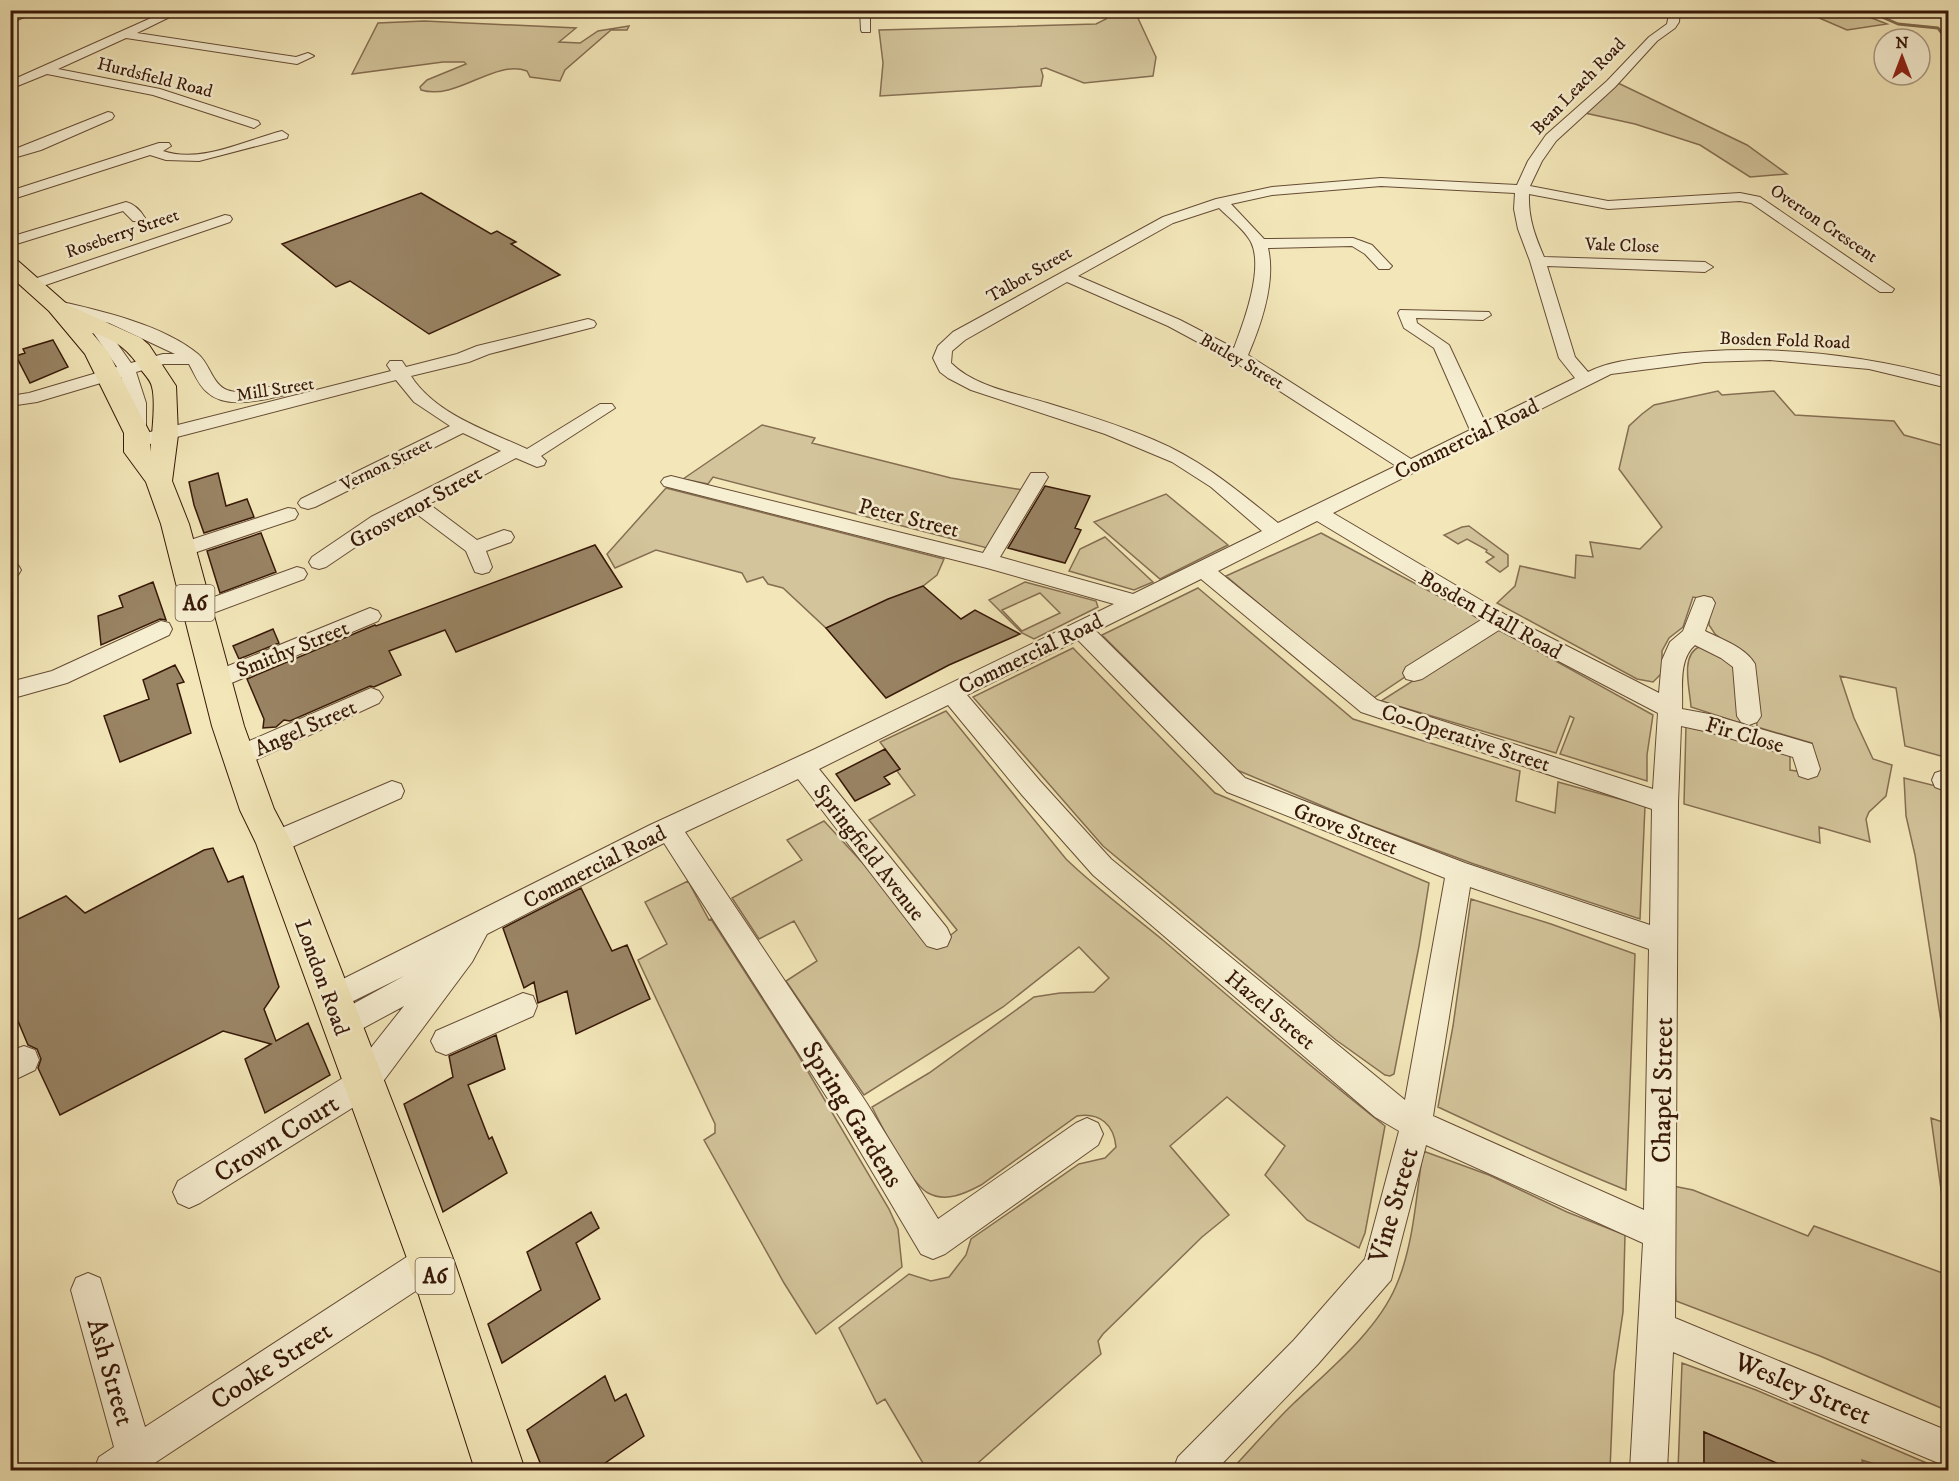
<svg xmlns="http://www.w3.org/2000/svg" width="1959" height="1481" font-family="'IM FELL DW Pica',serif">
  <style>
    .green { fill: #d3c49b; stroke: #856e52; stroke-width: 1.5; fill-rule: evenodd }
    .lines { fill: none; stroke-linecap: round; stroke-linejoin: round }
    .stream { stroke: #816a4e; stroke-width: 3 }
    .building { fill: #998464; stroke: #371808; stroke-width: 1.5 }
    .minor-casing { stroke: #664c34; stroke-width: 2 }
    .highway-casing { stroke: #371808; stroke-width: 2 }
    .minor { fill: #f7efd2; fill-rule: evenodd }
    .highway { fill: #f3e7b9; fill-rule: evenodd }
    .labels { text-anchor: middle; stroke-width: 5; stroke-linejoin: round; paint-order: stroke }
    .far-street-label { font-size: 18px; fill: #371808; stroke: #f7efd2 }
    .shield { fill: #f7efd2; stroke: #715845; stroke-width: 1.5 }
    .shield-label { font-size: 21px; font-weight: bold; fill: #371808 }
    .street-label { font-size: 22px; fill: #371808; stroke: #f7efd2 }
    .near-street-label { font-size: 27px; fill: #371808; stroke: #f7efd2 }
  </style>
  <rect width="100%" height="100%" fill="#f3e7b9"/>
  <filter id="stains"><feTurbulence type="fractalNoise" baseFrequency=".00333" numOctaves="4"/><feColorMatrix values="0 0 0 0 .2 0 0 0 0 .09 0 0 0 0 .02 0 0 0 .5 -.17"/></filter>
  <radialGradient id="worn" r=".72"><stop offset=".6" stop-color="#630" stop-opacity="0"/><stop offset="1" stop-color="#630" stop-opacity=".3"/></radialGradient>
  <path class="green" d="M1803 11H1854L1887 24 1847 30Z
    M1137 16 1156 57 1153 76 1084 83 1046 68 1041 69 1043 76 1041 86 880 96 883 63 879 30 1096 24 1106 19 1105 17Z
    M424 21 576 28 559 42 580 43 598 31 629 26 627 30H611L565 70 560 81 530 77 527 71C494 59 457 101 421 90L420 87 427 80 466 64 464 62H443L352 74 378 23Z
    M1618 83 1747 145 1787 174 1750 177 1700 145 1635 124 1585 113Z
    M1718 391 1722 395 1774 391 1795 415 1894 421 1904 435 1948 447V758L1905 746 1896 688 1840 676 1854 718 1873 759 1892 765 1886 796 1869 812 1866 819 1870 842 1819 827 1820 843 1684 804 1686 725 1790 751V770L1816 774 1812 743 1757 727 1755 693 1734 648 1715 634 1709 625 1710 600 1693 597 1683 627 1669 638 1662 651V673L1653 682 1637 679 1497 603 1515 586 1520 566 1575 578 1576 555 1593 557 1590 542 1640 549 1662 527 1619 469 1629 426 1642 414 1654 405Z
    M762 425 815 438 812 443 951 478 1023 490 991 549 713 477 708 484 683 479Z
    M666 488 944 559 937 575 923 586 826 628 783 588 768 584 763 577 747 582 742 573 656 550 615 568 607 554Z
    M1166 494 1228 545 1160 579 1094 522Z
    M1469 526 1508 555V566L1500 572 1486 562 1494 557 1486 552 1487 550 1467 539 1458 544 1444 535 1462 527Z
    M1321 533 1487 622 1372 699 1226 576Z
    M1105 537 1153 582 1134 590 1069 571 1080 549Z
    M1025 582 1096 601 1098 607 1034 639 1022 633 989 600ZM1040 593 1060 613 1022 631 1002 610Z
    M1198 588 1353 719 1520 771 1516 801 1555 813 1558 782 1645 806 1640 919 1474 864 1358 821 1237 770 1102 635Z
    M1496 628 1653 715 1647 755V781L1560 754 1574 718 1570 716 1556 753 1381 701Z
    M1699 647 1738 665 1740 723 1691 707C1690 690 1680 655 1699 647Z
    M1073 648 1215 793 1429 883 1419 946 1394 1074 1390 1076 1385 1075 1336 1040 1103 846 973 697Z
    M946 711 1066 859C1096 888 1131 914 1164 941 1237 1004 1309 1066 1385 1126L1365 1233 1359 1248 1307 1220 1265 1175 1285 1146 1227 1097 1170 1146 1229 1215 1202 1237 1103 1334 1098 1341 1101 1354 970 1470H927L885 1399 877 1404 839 1328 909 1274 931 1281 949 1277 966 1255 971 1239 1079 1164 1105 1158 1116 1147C1114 1125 1100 1112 1077 1116L981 1185C966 1193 946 1203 928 1193 910 1183 882 1127 872 1107L929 1073 1034 997 1060 993 1094 992 1109 978 1079 947 1003 1007 864 1095 786 981 817 961 794 921 759 939 732 898 802 860 787 840 824 821 870 871 922 939 941 943 957 930 869 820 915 795 897 771 900 769 880 742Z
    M1904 778 1948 789V1066L1915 855 1906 816Z
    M688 881 709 920 711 919 797 1053 889 1209 898 1229 902 1267 816 1334 784 1283 704 1140 715 1133V1124L638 960 667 944 645 902Z
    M1471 899 1551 924 1635 954 1626 1190C1562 1164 1500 1136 1438 1107L1453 1026Z
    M1931 1118 1948 1124V1239Z
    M1423 1151 1489 1175 1567 1212 1625 1235 1623 1312 1614 1373 1610 1470H1231C1252 1448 1272 1424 1294 1403 1329 1370 1377 1331 1396 1286 1414 1245 1416 1195 1423 1151Z
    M1673 1186 1693 1190 1808 1236 1814 1226 1948 1275V1411L1820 1356 1676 1301Z
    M1682 1363 1756 1390 1943 1470H1894L1862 1460 1863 1470H1793L1704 1432V1470H1678Z"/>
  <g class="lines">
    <path class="stream" d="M1866 10 1898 24 1938 28 1948 42"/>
  </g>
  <path class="building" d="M421 193 491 234 497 231 516 242 511 244 560 275 429 334 350 281 336 287 282 244Z
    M53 340 68 367 30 383 16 356 25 353 23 349Z
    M218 473 226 506 247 499 254 517 204 533 194 505 189 482Z
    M1045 486 1090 496 1075 528 1081 530 1065 563 1008 548Z
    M261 533 276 572 220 593 207 551Z
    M595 545 622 587 456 652 445 630 389 651 401 675 374 687 370 686 290 721 284 720 276 727 263 728 264 719 247 679 375 625 376 626Z
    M153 582 166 620 160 619 101 645 98 616 123 607 119 596Z
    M923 586 961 619 975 610 1020 634 949 665 886 698 826 628 888 599Z
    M273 629 279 643 239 659 233 646Z
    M175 665 184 682 177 684 191 733 120 762 104 716 149 699 143 680Z
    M885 749 900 769 884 777 890 784 855 801 836 774Z
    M213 848 228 882 243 876 279 987 264 1009 276 1041 308 1023 330 1075 265 1113 245 1059 271 1044 223 1031 60 1115 38 1068 41 1059 37 1049 28 1045 10 1002V923L66 896 85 913 204 850Z
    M581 888 612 951 627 945 650 999 576 1034 567 991 538 1003 534 982 524 988 503 928Z
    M496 1035 505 1069 468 1085 489 1139 492 1137 507 1173 443 1212 404 1104 453 1077 449 1056Z
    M591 1212 599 1228 576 1243 600 1299 502 1363 488 1324 541 1290 527 1252Z
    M605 1376 615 1401 626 1394 644 1436 595 1470H543L527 1430Z
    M1704 1432 1793 1470H1704Z"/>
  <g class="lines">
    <g class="minor-casing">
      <path id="minor" d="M25 10H41L10 23V16Z
        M169 10H184L137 33 296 57 308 53 314 56 297 64 126 38 58 69 160 89 258 121 260 124 254 128 153 95 47 74 10 89V81Z
        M625 10H652C646 15 631 15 625 10Z
        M860 10H870V32H862L861 30Z
        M1670 10H1680L1679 22 1675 28 1657 41 1615 87 1556 141 1542 161 1530 186 1608 201 1740 193 1760 197 1894 289 1892 292H1880L1751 203 1740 201 1608 209 1529 194C1528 218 1535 236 1544 257L1705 262 1713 267 1705 272 1547 266 1575 357 1588 372C1610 361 1635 359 1659 356 1757 343 1854 352 1948 378V388L1869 369 1770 360 1704 362 1611 374 1333 513 1506 615 1659 693 1662 660 1670 642 1683 631 1696 598 1704 596 1712 598 1715 603 1705 631C1723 640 1745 647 1755 664L1761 716 1757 722 1749 725 1741 722 1737 716 1733 667 1721 658 1695 645C1678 660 1683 687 1682 709L1709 714 1812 744 1820 769 1817 776 1808 779 1799 776 1793 757 1709 732 1681 726 1678 803 1675 1318 1948 1431V1467L1673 1352 1667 1470H1630L1643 1243 1426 1145 1391 1280 1318 1364 1216 1470H1173L1178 1457 1294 1340 1365 1259 1399 1131 1375 1117 1093 875 1022 795 948 705 819 769 947 928 951 937 947 946 937 949 927 946 798 779 685 832 866 1102 938 1219 1076 1123 1087 1118 1098 1123 1103 1134 1098 1145 945 1254 933 1259 921 1254 844 1124 664 843 487 934 472 962 373 1095 200 1203 189 1208 178 1203 173 1192 178 1181 351 1073 404 1006 341 1040 331 1036 326 1026 331 1016 404 976 331 1012 321 1008 317 999 321 990 650 825 815 749 1114 604 987 568 664 486 661 482 664 478 671 476 983 553 1031 473H1045L1048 477 1000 557 1133 594 1262 531 1211 487 1172 462 1105 434 971 390 948 378 940 372 933 358 938 346 953 332 1163 217 1216 199 1272 187 1381 178 1517 185 1528 161 1546 135 1607 81 1649 37 1667 24ZM1381 186 1515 193 1514 209 1518 229 1530 261 1559 358 1575 378 1485 422 1449 345 1417 323 1416 318 1483 320 1491 315 1489 312 1400 310 1398 313 1404 328 1434 348 1470 430 1411 459 1248 355C1261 325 1276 282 1268 248L1352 246 1365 254 1379 269H1389L1392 266 1389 263 1372 245 1353 238 1264 239 1231 204 1272 195ZM1219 208C1229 218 1244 229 1251 242 1264 268 1244 322 1234 348L1180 320 1078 276 1173 223ZM1067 282 1168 326 1233 361 1396 466 1278 523C1238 491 1202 460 1154 440 1119 425 1083 414 1047 403 1015 393 975 387 951 363L952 351 965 340ZM1317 521 1481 620 1406 667 1403 673 1406 679 1414 681 1422 679 1499 630 1658 713 1653 789 1377 700 1218 571ZM1201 579 1361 712 1652 809 1650 925 1465 863 1245 778 1096 631ZM1078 640 1227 792 1445 878 1405 1100 1111 859 1040 781 967 695ZM1470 887 1649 949 1644 1210 1433 1116Z
        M108 112 112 113 114 116 112 119 41 150 10 159V151Z
        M282 131 288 135 287 138 199 161 166 160 150 155 10 200V191L159 143H169L171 146 163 151C201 164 246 140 282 131Z
        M126 202C134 204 141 211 145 218L143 221H133L123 211 10 246V237Z
        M225 215 230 216 232 219 230 222 37 288H25L23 285 25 282Z
        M58 301C102 311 163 325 198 354 210 364 212 384 227 390 246 397 266 383 285 387L288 391 285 395C262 400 226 410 207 392 199 386 194 373 189 364H164L136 372 146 403V433L391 371 387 365 390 361H402L406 367 457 354 477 346 588 319 594 321 596 324 594 327 489 354 469 362 411 376C435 414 488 431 527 449L600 404H612L615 408 541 456 546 461 544 465 537 467 516 458 429 504 477 540 504 530 511 532 514 537 511 542 486 551 492 567 489 572 482 574 475 572 466 551 414 512 385 527 326 567 319 569 312 567 309 562 312 557 371 517 501 451 463 433 315 507 308 509 301 507 298 503 301 499 450 426 414 402 396 380 146 445 139 443 137 438 131 437 128 433 129 403 121 377 37 402 10 406V396L29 393 117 367 90 328 92 325H104L131 363 163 354H175L109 323 52 309 50 306 52 303Z
        M288 508 295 509 298 514 295 519 182 557 175 555 172 550 175 545Z
        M10 563 18 565 21 570 18 575 10 577Z
        M297 567 304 569 307 574 304 579 197 619 189 616 186 611 189 606Z
        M370 608 378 611 381 616 378 621 222 687 214 689 206 687 203 681 206 675Z
        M161 621 169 623 172 629 169 635 67 683 10 699V682L52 671Z
        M371 688 379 691 383 697 379 703 249 763 240 766 231 763 228 756 231 749Z
        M1944 770 1948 772V792L1935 787 1932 780 1935 773Z
        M392 781 401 784 404 791 401 798 283 851 274 854 265 851 261 843 265 835Z
        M523 993 533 996 537 1006 533 1016 446 1055 436 1051 431 1041 436 1031Z
        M24 1046 35 1050 39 1060 35 1070 10 1082V1051Z
        M431 1244 443 1249 448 1261 443 1273 144 1470H94L99 1457 114 1447 71 1290 76 1278 88 1273 100 1278 145 1427 419 1249Z"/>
    </g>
    <g class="highway-casing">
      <path id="highway" d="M10 258 17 260 68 305 141 338 149 345 176 386 178 435 172 481 189 524 244 726 274 809 292 843 454 1261 525 1470H475L408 1261 256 843 240 810 212 726 161 524 146 482 124 452V433L85 354 49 311 10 276ZM92 333C116 339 130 351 142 371 145 375 151 381 152 387 156 401 152 436 150 452V433L108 352Z"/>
    </g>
    <use href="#minor" class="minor"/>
    <use href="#highway" class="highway"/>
  </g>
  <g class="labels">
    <g class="far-street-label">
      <text transform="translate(155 77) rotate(14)" y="6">Hurdsfield Road</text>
      <text transform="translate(1578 86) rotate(-46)" y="6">Bean Leach Road</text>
      <text transform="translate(1824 223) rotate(34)" y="6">Overton Crescent</text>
      <text transform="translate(122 233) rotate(-19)" y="6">Roseberry Street</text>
      <text transform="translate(1622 245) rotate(2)" y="6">Vale Close</text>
      <text transform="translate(1029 274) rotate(-30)" y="6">Talbot Street</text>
      <text transform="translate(1785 340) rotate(2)" y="6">Bosden Fold Road</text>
      <text transform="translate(1242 361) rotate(30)" y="6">Butley Street</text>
      <text transform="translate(275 389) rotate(-9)" y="6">Mill Street</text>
      <text transform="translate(386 464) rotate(-26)" y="6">Vernon Street</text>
    </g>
    <g class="shield">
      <rect x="175.5" y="585" width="39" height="36" rx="4.5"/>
      <rect x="415.5" y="1258" width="39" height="36" rx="4.5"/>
    </g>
    <g class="shield-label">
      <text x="195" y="610">A6</text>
      <text x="435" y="1283">A6</text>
    </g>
    <g class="street-label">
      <text transform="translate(1466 438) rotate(-26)" y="8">Commercial Road</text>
      <text transform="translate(415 506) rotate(-29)" y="8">Grosvenor Street</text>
      <text transform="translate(909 517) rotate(14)" y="8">Peter Street</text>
      <text transform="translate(1491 614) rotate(29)" y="8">Bosden Hall Road</text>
      <text transform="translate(292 648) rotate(-22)" y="8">Smithy Street</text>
      <text transform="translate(1030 653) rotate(-26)" y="8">Commercial Road</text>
      <text transform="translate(305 727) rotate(-24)" y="8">Angel Street</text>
      <text transform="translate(1745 734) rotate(16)" y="8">Fir Close</text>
      <text transform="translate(1466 737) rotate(18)" y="8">Co-Operative Street</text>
      <text transform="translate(1346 828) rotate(21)" y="8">Grove Street</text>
      <text transform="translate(870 852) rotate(52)" y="8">Springfield Avenue</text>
      <text transform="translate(594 866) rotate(-27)" y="8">Commercial Road</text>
      <text transform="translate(323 977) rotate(70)" y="8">London Road</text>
      <text transform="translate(1271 1009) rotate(40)" y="8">Hazel Street</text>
    </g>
    <g class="near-street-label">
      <text transform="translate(1662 1090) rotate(-89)" y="9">Chapel Street</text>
      <text transform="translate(853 1114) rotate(58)" y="9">Spring Gardens</text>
      <text transform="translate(276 1138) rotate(-32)" y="9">Crown Court</text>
      <text transform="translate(1393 1205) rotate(-74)" y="9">Vine Street</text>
      <text transform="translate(271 1365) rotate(-33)" y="9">Cooke Street</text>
      <text transform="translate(111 1372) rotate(74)" y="9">Ash Street</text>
      <text transform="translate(1803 1388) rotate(23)" y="9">Wesley Street</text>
    </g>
  </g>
  <rect width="1959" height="1481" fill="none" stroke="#f3e7b9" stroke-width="36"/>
  <rect x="12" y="12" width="1935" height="1457" fill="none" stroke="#371808" stroke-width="3"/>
  <rect x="18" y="18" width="1923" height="1445" fill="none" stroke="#371808" stroke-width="1.5"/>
  <g transform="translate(1902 57)"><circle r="28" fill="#f7efd2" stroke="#aa9981" stroke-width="1.5"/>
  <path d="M0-4.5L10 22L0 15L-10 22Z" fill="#8f2418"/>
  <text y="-9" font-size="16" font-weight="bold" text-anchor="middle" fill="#371808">N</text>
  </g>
  <rect width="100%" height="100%" filter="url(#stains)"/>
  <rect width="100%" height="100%" fill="url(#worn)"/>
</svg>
